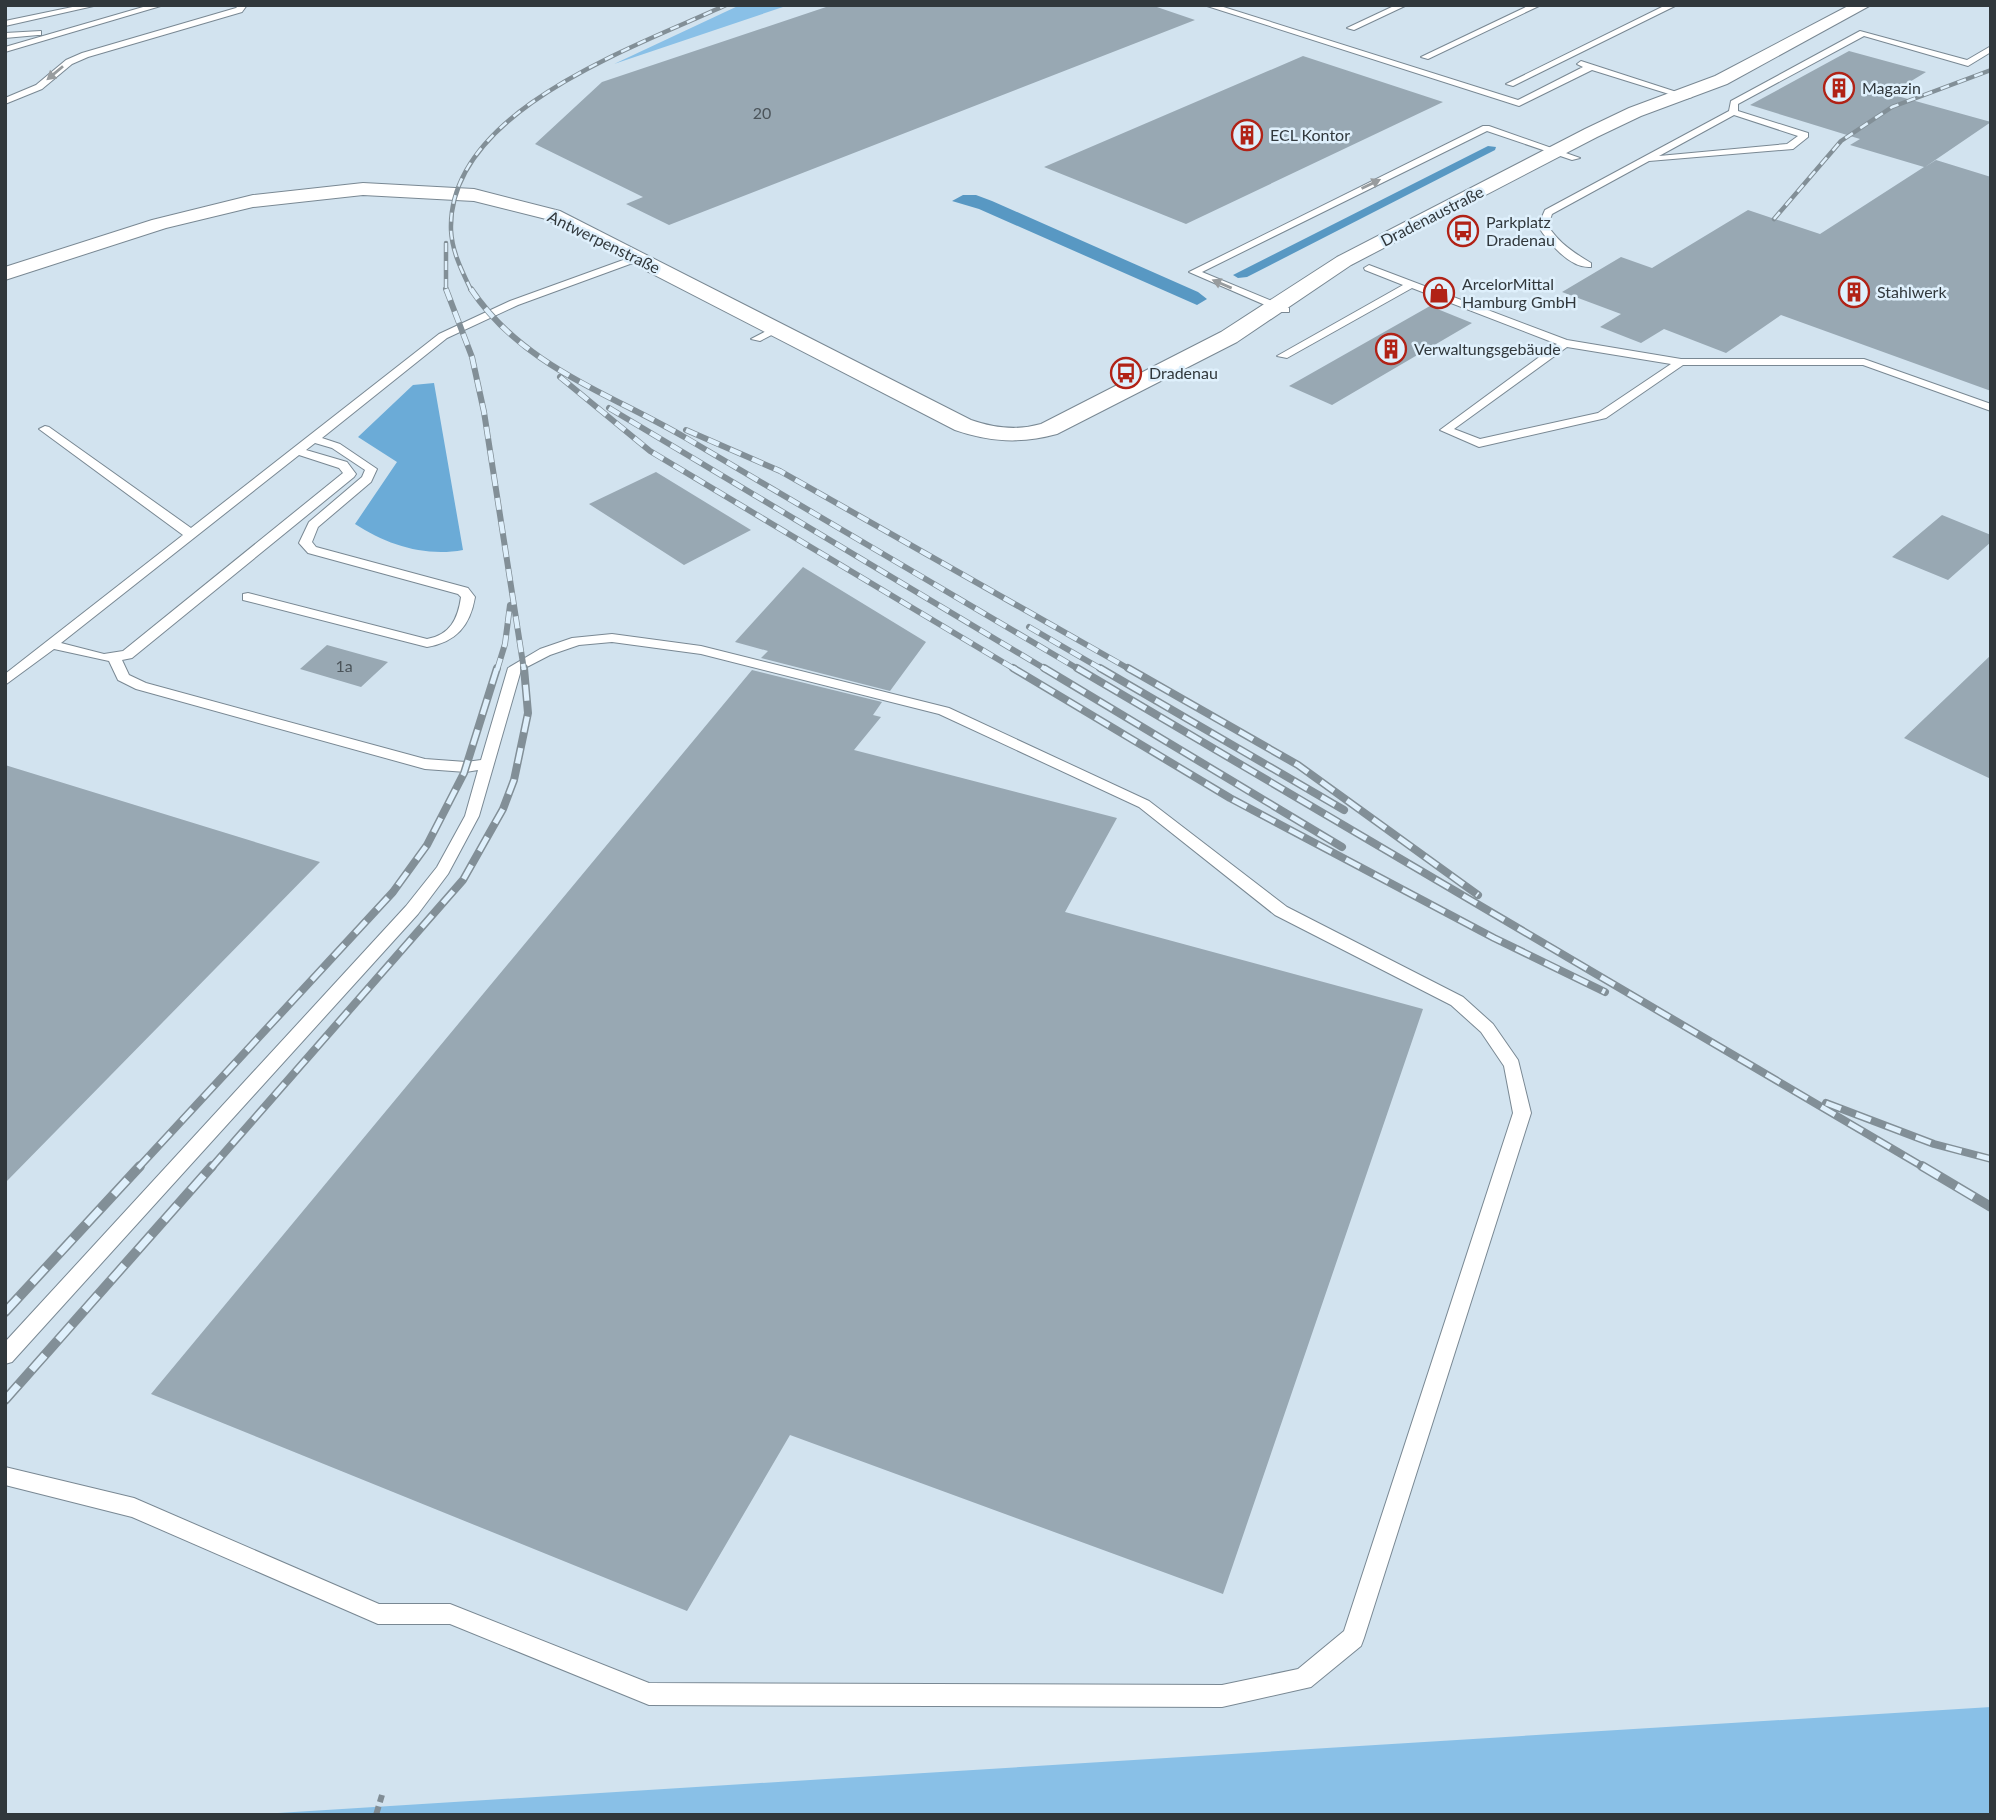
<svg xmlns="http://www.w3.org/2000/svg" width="1996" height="1820" font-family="Lato,sans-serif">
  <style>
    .green { fill: #89c0e7 }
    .forest { fill: #6babd7 }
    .water { fill: #5898c3 }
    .building { fill: #98a8b3 }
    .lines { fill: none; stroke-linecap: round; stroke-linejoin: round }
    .service-casing { stroke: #798893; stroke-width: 2 }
    .minor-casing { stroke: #798893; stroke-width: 2 }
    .path { stroke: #818d95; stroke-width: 6; stroke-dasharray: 9 4.5; stroke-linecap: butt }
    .service { fill: #fff; fill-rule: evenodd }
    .minor { fill: #fff; fill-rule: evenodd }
    .rail-far3-casing { stroke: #828f97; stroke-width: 4.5 }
    .rail-far2-casing { stroke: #828f97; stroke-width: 6 }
    .rail-far1-casing { stroke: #828f97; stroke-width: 8 }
    .rail-casing { stroke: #828f97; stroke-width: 10 }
    .rail-far3 { stroke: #dff0fc; stroke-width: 2.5; stroke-dasharray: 9; stroke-linecap: butt }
    .rail-far2 { stroke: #dff0fc; stroke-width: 4.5; stroke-dasharray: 12; stroke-linecap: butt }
    .rail-far1 { stroke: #dff0fc; stroke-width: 5; stroke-dasharray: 16; stroke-linecap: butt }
    .rail { stroke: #dff0fc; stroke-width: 7; stroke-dasharray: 20; stroke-linecap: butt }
    .oneway { fill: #989c9e }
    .labels { text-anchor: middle; stroke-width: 5; stroke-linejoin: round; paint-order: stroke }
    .far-poi-label { font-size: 16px; fill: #31383c; stroke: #dff0fc; text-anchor: start }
    .number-label { font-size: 16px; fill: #4b545a }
    .far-street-label { font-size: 16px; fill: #31383c; stroke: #dff0fc }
  </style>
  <rect width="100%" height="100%" fill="#d2e3ef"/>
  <path class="green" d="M740 5H789L614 64Z
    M1991 1707V1815H244Z"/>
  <path class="forest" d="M434 383 463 550C425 557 387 545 355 524L397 462 358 437 413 385Z"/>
  <path class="water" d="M1488 146 1496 147 1495 150 1247 277 1238 278 1233 275Z
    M963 195H976L992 201 1198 292 1207 299 1197 305 979 209 952 201Z"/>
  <path class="building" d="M832 5H1151L1195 20 669 225 626 204 643 197 535 144 602 82Z
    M1849 51 1926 72 1890 94 1991 122 1925 167 1936 160 1991 177V391L1781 315 1726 353 1664 329 1641 343 1600 327 1621 314 1562 292 1621 257 1652 268 1748 210 1820 234 1924 167 1850 145 1860 139 1750 105Z
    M1303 56 1443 102 1186 224 1044 167Z
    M1430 306 1472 323 1332 405 1289 386Z
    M656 472 751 530 684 565 589 504Z
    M1942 515 1991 535V542L1948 580 1892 557Z
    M803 567 926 642 890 691 761 658 768 651 735 642Z
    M327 645 388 662 361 687 300 669Z
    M1991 655V779L1904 738Z
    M752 670 882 702 873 715 881 717 854 750 1117 818 1065 912 1423 1009 1223 1594 790 1435 687 1611 151 1394Z
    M5 765 320 862 5 1183Z"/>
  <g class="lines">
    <g class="service-casing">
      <path id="service" d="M82 5H98L5 26V21Z
        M150 5H164L5 52V47Z
        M239 5H247L242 12 88 57 72 64 42 89 5 104V98L36 85 66 60 82 53 236 8Z
        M1204 5H1217L1518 100 1583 67 1577 64 1581 61 1692 97 1685 99 1592 70 1519 106Z
        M1396 5H1407L1354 30 1347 28Z
        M1530 5H1541L1428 59 1421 57Z
        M1666 5H1677L1513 86 1506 84Z
        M41 31V35H38L5 38V33Z
        M1860 31 1967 60 1991 46V52L1968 66 1864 36 1738 104V111L1808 133V137L1793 149 1649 161 1552 214 1548 226C1559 243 1574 253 1591 263V267C1570 269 1548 242 1538 226L1545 210 1729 111 1731 101ZM1734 115 1798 136 1787 144 1659 156Z
        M1483 126H1489L1580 158 1572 160 1487 131 1202 272 1289 308V312H1281L1189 272Z
        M637 255 642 258 641 260 518 305 447 338 322 438 340 444 377 469 371 482 318 527 312 542 316 547 468 588 475 597C470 626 456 642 427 647L243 600V594L248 593 427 639C450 635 458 619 461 597L458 594 308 553 299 543 309 522 362 477 365 470 332 448 315 443 306 450 347 462 356 474 354 477 132 658 122 660 129 675 146 683 425 759 466 762 481 760 508 668 540 649 572 638 612 634 701 646 949 708 1149 801 1287 907 1463 997 1493 1024 1518 1060 1531 1113 1364 1638 1361 1646 1311 1687 1222 1707 649 1705 450 1624H378L132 1517 5 1485V1467L134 1498 379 1604H450L649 1683 1222 1685 1298 1669 1344 1631 1513 1113 1504 1066 1481 1032 1451 1005 1275 915 1139 807 939 714 701 654 612 642 579 645 550 655 521 670 479 816 448 874 418 914 12 1362 5 1364V1342L406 906 437 867 465 816 478 770 466 772 425 769 136 689 118 680 109 661 54 649 5 685V674L183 535 39 429 45 426 49 427 191 528 439 334 510 301ZM299 455 339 468 343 473 123 651 104 654 61 643Z
        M1369 265 1567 340 1681 359H1864L1991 404V411L1863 365H1683L1606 418 1479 447 1440 430 1557 344 1412 288 1287 358 1277 356 1403 285 1365 270 1364 268ZM1567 347 1671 364 1598 413 1480 439 1454 429Z
        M772 328 781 330 760 341 751 339Z"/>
    </g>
    <g class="minor-casing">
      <path id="minor" d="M1850 5H1871L1727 84 1641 116 1597 137 1351 265 1237 342 1057 434C1021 444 990 442 955 430L546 219 474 201 363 195 253 207 166 228 5 280V267L152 220 253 195 363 183 474 189 560 211 971 420C994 428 1017 431 1041 424L1221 332 1337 257 1585 129 1629 108 1715 76Z"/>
    </g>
    <path class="path" d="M376 1815 382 1795"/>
    <use href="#service" class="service"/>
    <use href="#minor" class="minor"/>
    <g class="rail-far3-casing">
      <path id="rail-far3" d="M1774 219 1841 141 1892 107 1991 70
        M446 243V290
        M471 290C462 271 452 252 451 230 447 110 638 46 726 5"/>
    </g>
    <g class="rail-far2-casing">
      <path id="rail-far2" d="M446 289 472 357 484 412 524 670
        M471 289C522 366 609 393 686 438 817 515 949 593 1080 670
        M560 377 650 451 1016 670
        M609 408 1047 670
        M686 430 780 471 1131 670
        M1029 627 1103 670
        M497 670 505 644 510 605"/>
    </g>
    <g class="rail-far1-casing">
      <path id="rail-far1" d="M1013 668 1230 798 1494 938 1605 992
        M1044 668 1342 847
        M1077 668 1925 1168
        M1100 668 1344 810
        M1128 668 1298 765 1478 895
        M1826 1103 1934 1144 1991 1159
        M138 1168 393 892 427 845 464 773 497 668
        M211 1168 463 880 503 809 514 780 528 713 524 668"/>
    </g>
    <g class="rail-casing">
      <path id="rail" d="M1922 1166 1991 1207
        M5 1312 140 1166
        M5 1400 212 1166"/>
    </g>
    <use href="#rail-far3" class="rail-far3"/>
    <use href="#rail-far2" class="rail-far2"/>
    <use href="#rail-far1" class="rail-far1"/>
    <use href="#rail" class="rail"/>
  </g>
  <defs><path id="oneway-solid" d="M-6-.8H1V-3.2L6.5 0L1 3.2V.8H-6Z" transform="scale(1.75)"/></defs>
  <g class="oneway">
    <use href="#oneway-solid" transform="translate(55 73) rotate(140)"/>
    <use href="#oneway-solid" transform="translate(1371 184) rotate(-26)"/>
    <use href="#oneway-solid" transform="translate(1222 284) rotate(-157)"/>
  </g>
  <defs>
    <g id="building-ring" transform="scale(1.575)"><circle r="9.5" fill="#dff0fc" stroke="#b12216" stroke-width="1.5"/><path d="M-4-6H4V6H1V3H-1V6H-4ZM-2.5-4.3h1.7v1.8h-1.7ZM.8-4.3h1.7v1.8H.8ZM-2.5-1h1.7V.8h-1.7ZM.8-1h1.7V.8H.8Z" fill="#b12216"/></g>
    <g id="bus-ring" transform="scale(1.575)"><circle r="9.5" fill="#dff0fc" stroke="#b12216" stroke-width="1.5"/><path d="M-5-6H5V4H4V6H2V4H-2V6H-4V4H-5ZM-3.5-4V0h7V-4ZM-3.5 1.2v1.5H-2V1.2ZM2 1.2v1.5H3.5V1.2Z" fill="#b12216"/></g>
    <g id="shop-ring" transform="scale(1.575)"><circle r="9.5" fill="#dff0fc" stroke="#b12216" stroke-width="1.5"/><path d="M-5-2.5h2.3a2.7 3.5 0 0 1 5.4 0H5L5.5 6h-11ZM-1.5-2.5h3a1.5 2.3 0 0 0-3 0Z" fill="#b12216"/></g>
  </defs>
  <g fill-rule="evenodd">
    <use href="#building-ring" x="1839" y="88"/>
    <use href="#building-ring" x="1247" y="135"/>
    <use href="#bus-ring" x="1463" y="231"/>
    <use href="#building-ring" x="1854" y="292"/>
    <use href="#shop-ring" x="1439" y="293"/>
    <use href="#building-ring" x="1391" y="349"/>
    <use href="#bus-ring" x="1126" y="373"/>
  </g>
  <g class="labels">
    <g class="far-poi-label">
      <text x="1862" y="94">Magazin</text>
      <text x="1270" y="141">ECL Kontor</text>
      <text x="1486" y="228">Parkplatz<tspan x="1486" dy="18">Dradenau</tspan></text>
      <text x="1462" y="290">ArcelorMittal<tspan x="1462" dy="18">Hamburg GmbH</tspan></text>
      <text x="1877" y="298">Stahlwerk</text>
      <text x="1414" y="355">Verwaltungsgebäude</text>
      <text x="1149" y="379">Dradenau</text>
    </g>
    <g class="number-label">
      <text x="762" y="119">20</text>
      <text x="344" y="672">1a</text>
    </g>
    <g class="far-street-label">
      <text transform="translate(1432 216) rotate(-27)" y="6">Dradenaustraße</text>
      <text transform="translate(604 242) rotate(26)" y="6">Antwerpenstraße</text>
    </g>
  </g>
  <rect width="1996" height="1820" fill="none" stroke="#31383c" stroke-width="14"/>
</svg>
